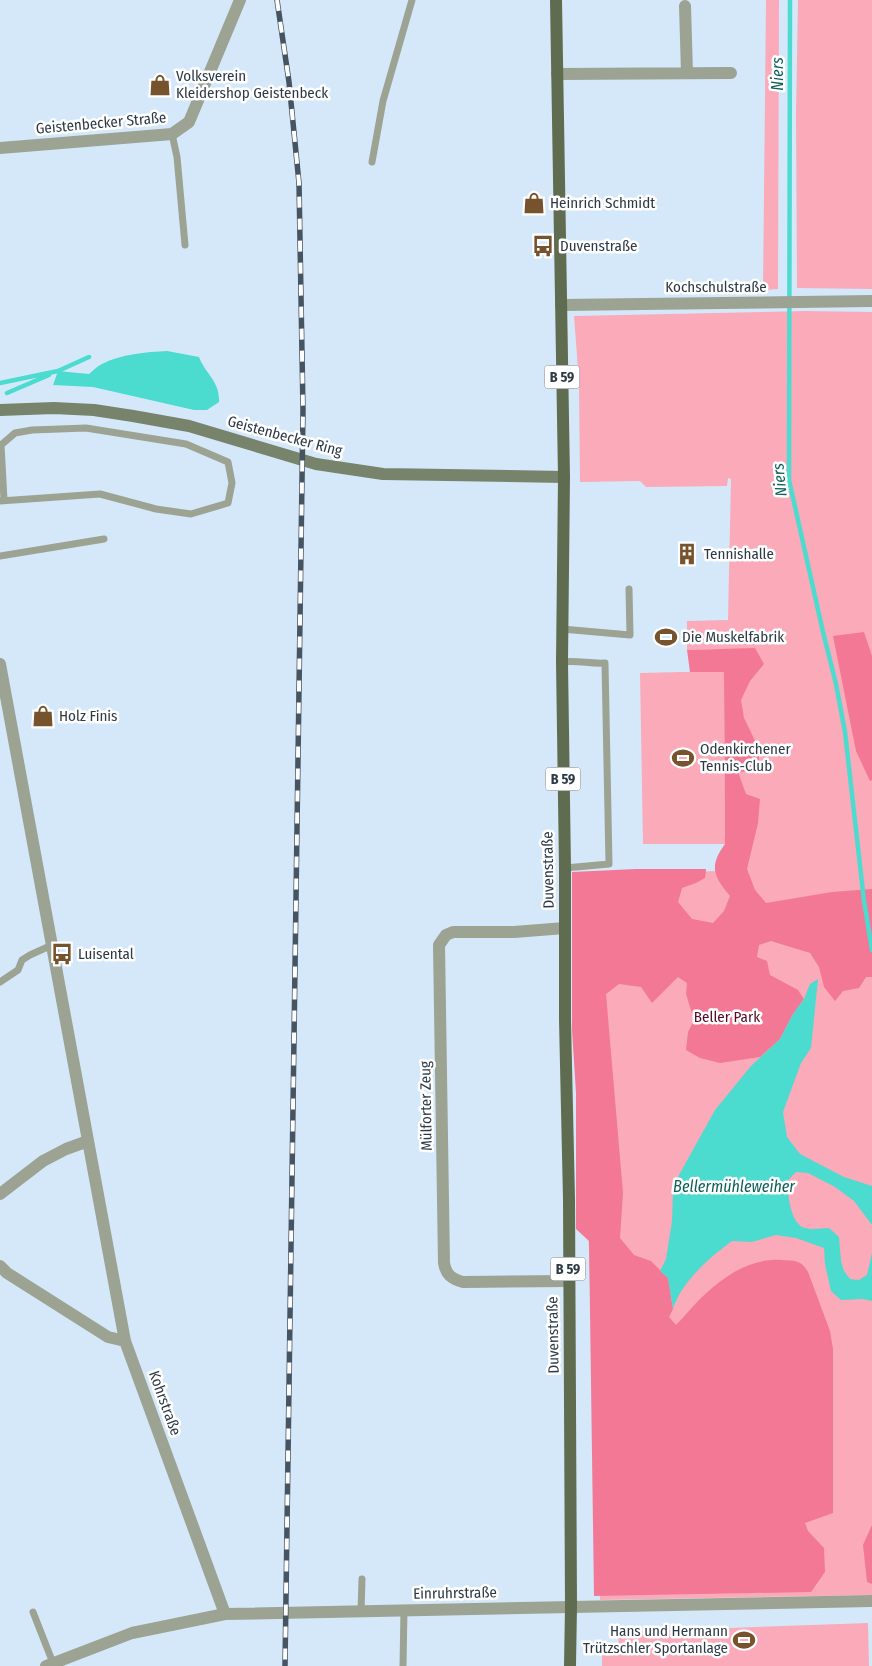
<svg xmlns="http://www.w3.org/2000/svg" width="872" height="1666" font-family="'Fira Sans Condensed',sans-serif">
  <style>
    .green { fill: #faaab9 }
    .forest { fill: #f37895 }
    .water { fill: #4cdbcf }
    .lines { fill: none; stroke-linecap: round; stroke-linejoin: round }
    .stream { stroke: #4cdbcf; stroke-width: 4.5 }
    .lane { stroke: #9ca393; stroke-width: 7 }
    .street { stroke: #9ca393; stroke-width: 12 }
    .secondary { stroke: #78836c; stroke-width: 12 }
    .primary { stroke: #606c50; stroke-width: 12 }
    .rail-casing { stroke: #465360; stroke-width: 5.5 }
    .rail { stroke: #fff; stroke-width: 4; stroke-dasharray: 11; stroke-linecap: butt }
    .labels { text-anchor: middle; stroke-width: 5; stroke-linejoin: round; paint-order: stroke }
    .shield { fill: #fff; stroke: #6c757e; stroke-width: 1 }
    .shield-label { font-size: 14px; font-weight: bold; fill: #2d3a46 }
    .poi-label { font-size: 15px; fill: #2d3a46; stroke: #fff; text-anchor: start }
    .street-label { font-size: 15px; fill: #2d3a46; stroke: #fff }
    .park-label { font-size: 15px; fill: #560924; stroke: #fff }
    .water-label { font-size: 16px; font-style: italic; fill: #0c5f59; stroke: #fff }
  </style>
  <rect width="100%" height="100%" fill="#d5e8fa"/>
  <path class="green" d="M766 0H779L778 289 763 290Z
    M798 0H872V289L797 288 796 114Z
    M805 311 872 312V1595L600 1600 577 873 730 871 728 649 687 650V621L728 620 731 479 728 478 727 486 646 487 640 481 580 482 579 382 574 316Z
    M724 671 725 844H643L640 673Z
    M868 1623 869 1666H602V1649L618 1648 619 1632Z"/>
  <path class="forest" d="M864 632 872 656V780L870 781 856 751 833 636Z
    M755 648 764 664 750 681 741 700 744 718 759 749V771L738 772 746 794 760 799 758 823 747 869 755 890 766 903 832 892 872 889V977H866L859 988 843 991 835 1001 824 987 819 967 810 953 771 941 759 945 757 957 767 961 770 975 798 990 804 999 793 1014 780 1039 760 1057 720 1063 700 1058 686 1050 688 1032 694 1020 686 994 687 983 678 977 652 1003 641 987 619 984 606 994 623 1193 620 1238 634 1255 651 1261 668 1278 673 1309 669 1317 676 1325C684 1317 692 1307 700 1299 723 1277 749 1258 782 1260 796 1261 801 1260 808 1272L830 1331 833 1349V1513L805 1523 808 1531 824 1548 825 1572 811 1592 594 1596 589 1241 576 1229V1093L572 1030V872L636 869H706L705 878 696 883 682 888 678 902 692 919 713 923 724 911 730 896C713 876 709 866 725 844L724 672H690L687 650Z
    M872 1525V1584L867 1582 863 1545Z"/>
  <path class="water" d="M167 351 199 357C206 375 220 381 219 402L207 410H194L93 387 53 385 58 371 89 374C93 371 97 366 102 364 121 354 146 352 167 351Z
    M818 979 811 1048 801 1063 783 1112 787 1137 800 1154 844 1177 872 1186V1225L854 1201 835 1187 808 1173 796 1172 787 1181C788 1194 790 1224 805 1228 813 1230 821 1228 829 1228L839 1237 841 1261 844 1271 850 1279 859 1280 867 1275 872 1253V1301L863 1299 841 1300 831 1291 825 1264 824 1248 796 1238 776 1235 752 1242 732 1241C710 1257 681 1282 673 1309L668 1278 660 1271 666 1259 672 1221 673 1191 679 1175 715 1110 751 1066 780 1039 793 1014 804 999 810 984Z"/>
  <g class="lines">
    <path class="stream" d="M790 0 789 480 823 632 836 684 845 732 864 901 872 950
      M0 383 58 371 89 357
      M7 393 49 375"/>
    <path class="lane" d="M172 134 177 157 185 245
      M372 162 383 101 412 0
      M0 501 100 494 156 509 191 514 228 503 232 483 228 462 186 444 86 428 32 430 15 433 1 445 4 500
      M0 556 104 539
      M562 629 630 635 629 589
      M562 662C577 660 590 664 605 663L609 864 565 868
      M0 982 18 970 22 960 30 955 52 945
      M361 1611 362 1579
      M33 1612 53 1663
      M403 1666 404 1610"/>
    <path class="street" d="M685 6 687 73
      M557 74 731 73
      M0 148 172 134 189 122 240 0
      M561 305 872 301
      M0 664 125 1341
      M565 928 514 932H453L446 935 439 945 444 1263C446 1275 452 1279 463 1282L568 1281
      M0 1194 43 1161 66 1149 88 1141
      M0 1266 7 1273 108 1337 125 1341 225 1614
      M46 1666 132 1633 225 1614 872 1601"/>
    <path class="secondary" d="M0 410 54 408 94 410 133 416 189 426 316 464 383 474 564 477"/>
    <path class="primary" d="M556 0 564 477 562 662 565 868V1020L569 1199 571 1607 570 1666"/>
    <g class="rail-casing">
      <path id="rail" d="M277 0 289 82 299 183 303 410 285 1666"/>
    </g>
    <use href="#rail" class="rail"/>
  </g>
  <defs>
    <g id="shop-bare" transform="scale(1.725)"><path d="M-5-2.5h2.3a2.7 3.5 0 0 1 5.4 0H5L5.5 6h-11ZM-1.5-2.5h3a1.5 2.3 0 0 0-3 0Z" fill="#76532c" stroke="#fff" stroke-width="2.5" paint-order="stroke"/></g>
    <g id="bus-bare" transform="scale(1.725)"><path d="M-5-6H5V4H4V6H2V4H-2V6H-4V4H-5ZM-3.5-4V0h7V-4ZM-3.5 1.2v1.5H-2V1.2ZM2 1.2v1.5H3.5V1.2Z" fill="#76532c" stroke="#fff" stroke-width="2.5" paint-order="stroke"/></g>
    <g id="building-bare" transform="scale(1.725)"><path d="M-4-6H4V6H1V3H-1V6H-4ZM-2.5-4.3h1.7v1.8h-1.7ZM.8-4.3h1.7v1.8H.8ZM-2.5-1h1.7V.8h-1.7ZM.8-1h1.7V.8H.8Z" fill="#76532c" stroke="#fff" stroke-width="2.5" paint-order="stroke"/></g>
    <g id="stadium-bare" transform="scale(1.725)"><path d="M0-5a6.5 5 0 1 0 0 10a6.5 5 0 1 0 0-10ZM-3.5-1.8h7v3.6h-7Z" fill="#76532c" stroke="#fff" stroke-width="2.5" paint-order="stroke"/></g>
  </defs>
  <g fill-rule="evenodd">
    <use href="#shop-bare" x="160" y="85"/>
    <use href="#shop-bare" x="534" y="203"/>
    <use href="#bus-bare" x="543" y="246"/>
    <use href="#building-bare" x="687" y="554"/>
    <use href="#stadium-bare" x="666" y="637"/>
    <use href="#shop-bare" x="43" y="716"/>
    <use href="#stadium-bare" x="683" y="758"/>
    <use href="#bus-bare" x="62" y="954"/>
    <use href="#stadium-bare" x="744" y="1640"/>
  </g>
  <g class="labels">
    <g class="shield">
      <rect x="544.5" y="365.5" width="35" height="23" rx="4"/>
      <rect x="545.5" y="767.5" width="35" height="23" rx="4"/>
      <rect x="550.5" y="1257.5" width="35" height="23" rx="4"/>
    </g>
    <g class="shield-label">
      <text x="562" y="382">B 59</text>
      <text x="563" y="784">B 59</text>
      <text x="568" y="1274">B 59</text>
    </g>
    <g class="poi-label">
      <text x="176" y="81">Volksverein<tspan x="176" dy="17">Kleidershop Geistenbeck</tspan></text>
      <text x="550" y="208">Heinrich Schmidt</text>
      <text x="560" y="251">Duvenstraße</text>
      <text x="704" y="559">Tennishalle</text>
      <text x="682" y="642">Die Muskelfabrik</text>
      <text x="59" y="721">Holz Finis</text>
      <text x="700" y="754">Odenkirchener<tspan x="700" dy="17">Tennis-Club</tspan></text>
      <text x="78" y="959">Luisental</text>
      <text x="728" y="1636" text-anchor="end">Hans und Hermann<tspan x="728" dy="17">Trützschler Sportanlage</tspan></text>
    </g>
    <g class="street-label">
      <text transform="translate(101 123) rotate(-5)" y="5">Geistenbecker Straße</text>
      <text x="716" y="292">Kochschulstraße</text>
      <text transform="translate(285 436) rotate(15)" y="5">Geistenbecker Ring</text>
      <text transform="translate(548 870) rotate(-91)" y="5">Duvenstraße</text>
      <text transform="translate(426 1106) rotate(-91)" y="5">Mülforter Zeug</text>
      <text transform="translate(553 1335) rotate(-91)" y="5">Duvenstraße</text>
      <text transform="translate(165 1403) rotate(70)" y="5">Kohrstraße</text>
      <text transform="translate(455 1593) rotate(-1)" y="5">Einruhrstraße</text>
    </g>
    <g class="park-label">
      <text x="727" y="1022">Beller Park</text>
    </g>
    <g class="water-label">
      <text transform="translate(777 74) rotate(-90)" y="6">Niers</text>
      <text transform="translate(779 480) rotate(-96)" y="6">Niers</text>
      <text x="734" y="1192">Bellermühleweiher</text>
    </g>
  </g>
</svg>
